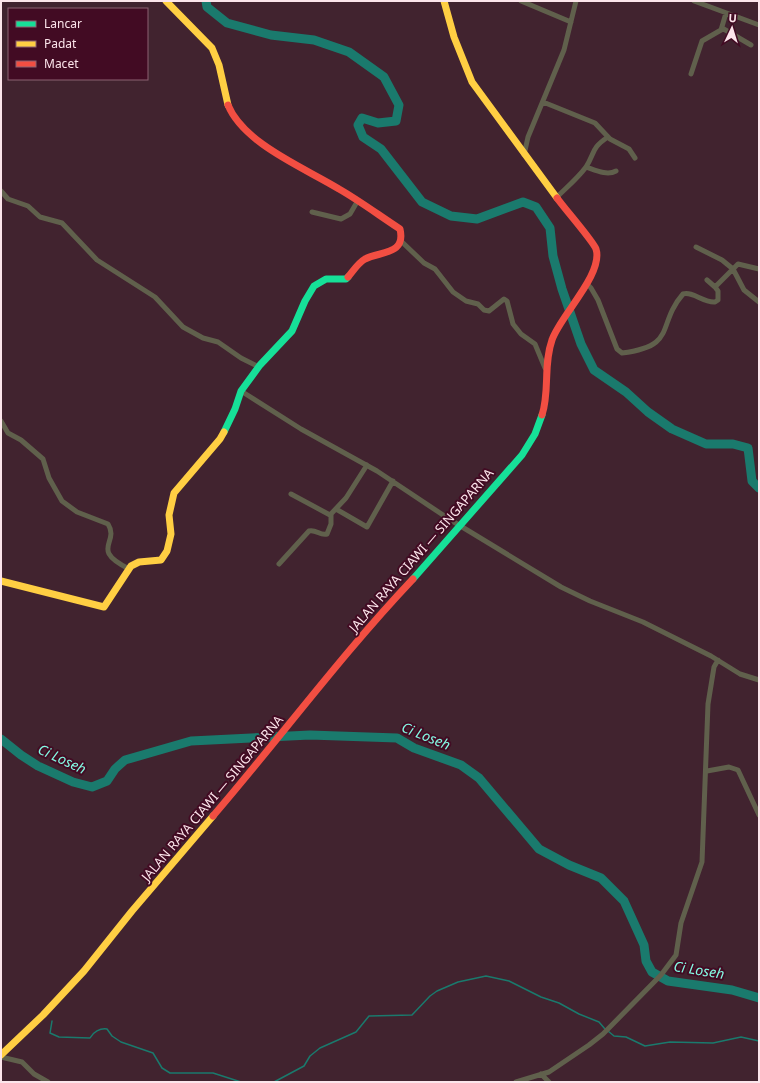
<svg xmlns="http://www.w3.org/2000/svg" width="760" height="1083" font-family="'Noto Sans',sans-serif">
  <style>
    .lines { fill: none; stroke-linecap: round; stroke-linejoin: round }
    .stream { stroke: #1a7a6d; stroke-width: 1.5 }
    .river { stroke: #1a7a6d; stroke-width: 9 }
    .street { stroke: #60604c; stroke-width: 5 }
    .fast { stroke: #16e098; stroke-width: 7 }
    .slow { stroke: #ffcf43; stroke-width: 7 }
    .jam { stroke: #f24e42; stroke-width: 7 }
    .labels { text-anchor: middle; stroke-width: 4; stroke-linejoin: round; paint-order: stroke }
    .street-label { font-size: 13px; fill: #fce5eb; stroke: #420b23 }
    .water-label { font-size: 14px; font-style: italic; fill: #84fbe4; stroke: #420b23 }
  </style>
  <rect width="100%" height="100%" fill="#41232f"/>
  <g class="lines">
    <path class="stream" d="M52 1021 50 1033 59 1037 90 1038C93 1032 100 1028 107 1029L112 1036 121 1042 153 1053 162 1068 170 1073H213L241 1082
      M608 1031 614 1036 626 1037 645 1046 670 1042 713 1043 741 1037 759 1041
      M274 1082 304 1066 310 1056 320 1048 356 1032 369 1016 412 1015 430 996 437 991 458 982 486 976 509 981 541 997 559 1003 579 1014 599 1022 605 1029"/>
    <path class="river" d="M206 1 207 7 227 23 271 35 314 40 349 52 384 77 399 105 396 121 378 123 362 118 358 125 363 137 381 149 422 202 451 216 477 219 523 202 536 207 550 228 553 256 562 289 581 344 594 370 626 392 648 412 672 429 706 444H733L748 448 752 481 759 488
      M1 739 21 755 38 766 73 782 92 787 107 781 115 769 125 760 191 741 310 735 397 738 414 748 461 765 479 778 539 849 569 865 601 878 624 901 644 945 646 961 652 972 668 981 732 990 759 998"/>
    <path class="street" d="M521 1 571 22
      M694 1 759 25
      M722 28 751 45
      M691 74 702 41 721 30 726 13
      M543 102 595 123 610 139 629 149 635 158
      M524 155 528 137 564 50 576 1
      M586 167C595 170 607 176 616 171
      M1 191 8 199 28 206 40 217 62 223 97 260 155 297 183 327 203 338 218 342 241 358 259 367
      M557 197C566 188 578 178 586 167 595 153 591 148 608 137
      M312 212 341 219 350 214 357 202
      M401 241 424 263 435 269 453 292 466 301 478 304 484 310 489 311 504 299 507 301 513 324 521 334 535 344 545 368
      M696 247 722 260 733 269 744 290 759 302
      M707 280 715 287
      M587 284 591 288 598 300 617 349 622 353C678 346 656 325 683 294 693 291 703 303 715 302L718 300V291L715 287 738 264 759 269
      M241 391 301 429 377 471 449 519 561 587 590 601 643 622 711 656 740 674 759 680
      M1 421 8 433 21 440 43 459 49 478 62 501 77 512 108 524C120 543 89 549 129 569
      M291 494 330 515 346 498 367 465
      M336 509 367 527 393 481
      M279 564 309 531C316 529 320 536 327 534L331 524V514
      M707 771 729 767 738 770 759 815
      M1 1057 22 1062 34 1074 48 1082
      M541 1074 549 1082
      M516 1082 549 1072 589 1045 603 1034 661 975 676 955 681 923 702 862 708 704 714 667 718 660"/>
    <path class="fast" d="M224 432 235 409 241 391 260 365 292 331 305 301 314 286 326 279H346L348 277
      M413 579 522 455 535 434 542 415"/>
    <path class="slow" d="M166 1 212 48 219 65 228 105
      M444 1 454 37 472 82 557 198
      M1 581 104 607 131 566 139 562 161 560 167 551 171 534 169 515 174 493 220 439 224 432
      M1 1055 43 1015 84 971 132 911 213 816"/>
    <path class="jam" d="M228 105C244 144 305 168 339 189 360 201 380 216 400 229 406 255 381 251 365 259 358 263 353 271 348 277
      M542 415C550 391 543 365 552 340 559 317 604 274 596 249 593 241 564 208 557 198
      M213 816C280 738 342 654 413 579"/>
  </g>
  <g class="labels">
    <g class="street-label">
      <text transform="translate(421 550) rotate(-49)" y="5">JALAN RAYA CIAWI — SINGAPARNA</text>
      <text transform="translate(212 798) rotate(-50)" y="5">JALAN RAYA CIAWI — SINGAPARNA</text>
    </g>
    <g class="water-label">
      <text transform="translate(426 736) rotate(22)" y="5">Ci Loseh</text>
      <text transform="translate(62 759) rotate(25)" y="5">Ci Loseh</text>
      <text transform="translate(699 970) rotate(9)" y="5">Ci Loseh</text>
    </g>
  </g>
  <rect width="760" height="1083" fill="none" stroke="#fce5eb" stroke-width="4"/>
  <rect x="8" y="8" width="140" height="72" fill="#420b23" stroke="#8c6273"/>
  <rect x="16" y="21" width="20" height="6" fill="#16e098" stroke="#8c6273"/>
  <text x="44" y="28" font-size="12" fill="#fce5eb">Lancar</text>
  <rect x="16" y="41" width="20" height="6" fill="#ffcf43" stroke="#8c6273"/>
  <text x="44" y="48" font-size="12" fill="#fce5eb">Padat</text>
  <rect x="16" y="61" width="20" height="6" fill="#f24e42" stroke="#8c6273"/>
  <text x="44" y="68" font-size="12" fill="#fce5eb">Macet</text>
  <g transform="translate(732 28) rotate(4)" stroke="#420b23" stroke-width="3" paint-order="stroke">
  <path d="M0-3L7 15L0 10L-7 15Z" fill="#fce5eb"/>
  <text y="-6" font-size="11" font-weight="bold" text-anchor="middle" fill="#fce5eb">U</text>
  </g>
</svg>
